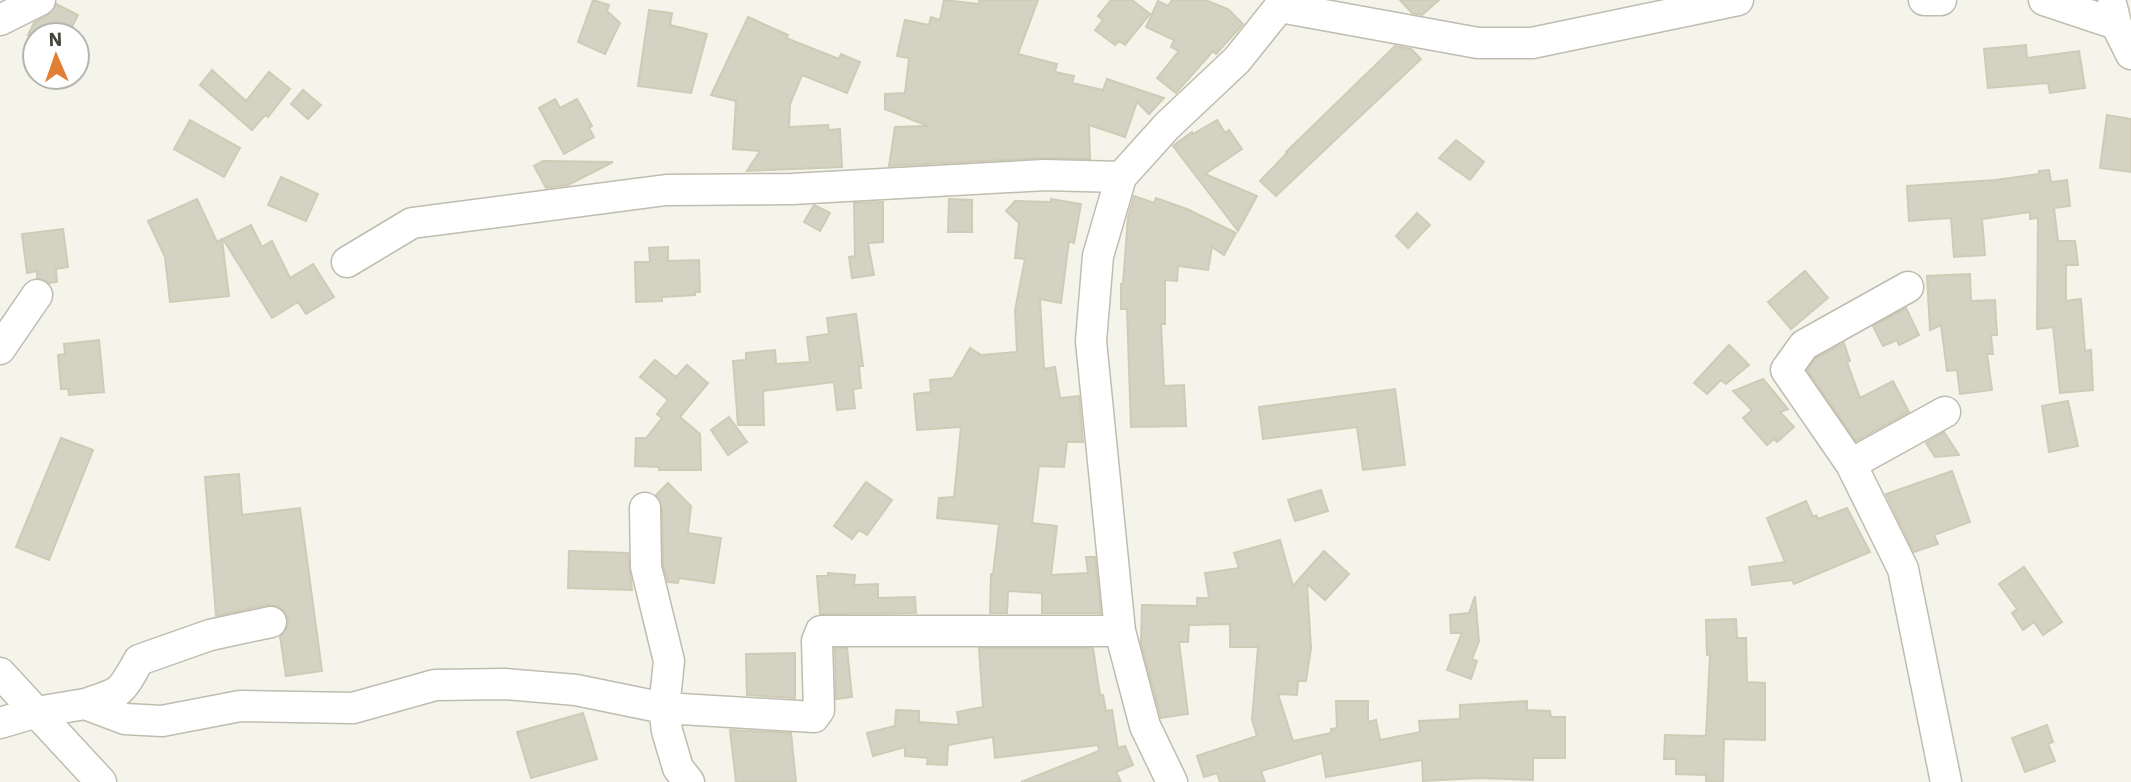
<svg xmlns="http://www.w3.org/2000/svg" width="2131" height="782" font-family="'IBM Plex Sans',sans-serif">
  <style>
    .building { fill: #d4d2c2; stroke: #cecbb6; stroke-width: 2 }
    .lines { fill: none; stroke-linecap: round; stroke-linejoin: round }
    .minor-casing { stroke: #bebdaf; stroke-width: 33 }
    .minor { stroke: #fff; stroke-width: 30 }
  </style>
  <rect width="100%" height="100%" fill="#f4f4eb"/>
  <path class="building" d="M593 0 609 5 607 11 620 23 605 54 578 42Z
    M944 0 979 4V0H1038L1018 54 1057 64 1055 72 1074 76 1072 83 1103 90 1107 79 1164 98 1149 114 1137 102 1125 137 1089 125 1090 159 1044 158 889 166 895 127 928 126 885 109V94L905 93 909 58 897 56 905 20 929 25 931 17 940 20Z
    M1111 0H1132L1150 14 1125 45 1119 41 1115 45 1095 30 1103 20 1098 16Z
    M1172 0H1205L1228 9 1243 24 1216 54 1213 51 1176 93 1157 78 1179 51 1171 47 1174 40 1146 27 1158 1 1168 6Z
    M1400 0H1439L1422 15 1412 13Z
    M56 4 78 15 68 35H28L34 23 48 15Z
    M649 10 672 13 670 25 707 34 691 93 638 86Z
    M748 17 788 35 786 38 839 59 841 54 860 62 847 93 802 75 790 104 789 127 828 125 829 130 840 129 842 167 747 171 760 151 733 149 736 101 711 95Z
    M2026 45 2027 58 2079 51 2085 88 2050 93 2048 83 1988 88 1984 49Z
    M1395 46 1411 49 1421 59 1276 196 1260 181 1287 153 1286 152Z
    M212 70 246 101 269 72 290 89 268 117 265 115 252 130 200 85Z
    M303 90 321 105 308 119 291 104Z
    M555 99 560 108 577 99 592 126 589 128 594 137 564 154 539 108Z
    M2107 115 2131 119V172L2100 168Z
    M190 120 240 148 224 177 174 149Z
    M1217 120 1225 133 1229 130 1242 149 1205 174 1257 196 1238 231 1173 146 1192 132 1193 134Z
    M1456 140 1484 162 1470 180 1439 158Z
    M543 161 613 162 568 185 546 188 534 166Z
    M2049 170 2051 182 2067 180 2070 206 2054 208 2058 241H2075L2078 265H2066V301L2081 299 2085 351 2091 350 2093 390 2060 393 2053 327 2037 329 2038 218 2030 219V212L1982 219 1985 255 1954 257 1951 218 1909 221 1907 186 1995 180 2039 174V171Z
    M281 177 318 194 306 221 268 205Z
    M1134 196 1154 203 1156 198 1187 209 1236 233 1224 255 1212 247 1208 270 1178 266 1177 281 1165 280V324H1161L1164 386 1184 385 1186 426 1131 427 1127 309H1121V284H1123L1128 217Z
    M197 199 217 242 222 239 229 296 170 302 165 257 148 221Z
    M949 199 972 200V232H948Z
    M1051 199 1081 204 1074 243 1069 241 1061 303 1040 299 1044 369 1055 367 1060 398 1079 396 1083 442H1067L1064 467 1039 466 1032 523 1057 526 1051 575 1088 573 1086 557H1095L1101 613H1042V593L1008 591 1007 613H990L991 574H993L999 524 937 518 939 498 954 497 961 427 917 430 914 394 931 392 930 380 953 378 970 348 981 355 1017 352 1015 310 1025 259 1015 258 1019 223 1006 211 1015 201 1051 202Z
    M883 202V242L868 243 874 275 852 278 849 257 855 256 854 203Z
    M814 205 830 213 820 231 804 222Z
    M1417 213 1430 225 1408 248 1396 236Z
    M251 225 262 247 272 241 290 278 313 264 334 297 306 314 298 302 272 318 223 239Z
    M63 229 68 267 56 269 57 282 49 283 37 278V271L27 273 22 234Z
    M668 247V261L699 260 700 292H695V295L662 297V301L636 302 635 262H650L649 248Z
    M1805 271 1828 298 1791 329 1768 302Z
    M1970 274 1971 301 1995 300 1997 335H1991L1993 354H1987L1992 390 1960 394 1957 370 1947 371 1941 325 1930 330 1927 276Z
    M1906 308 1919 335 1899 345 1897 340 1883 346 1873 326Z
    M856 314 863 366H859L861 388 853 389 855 408 837 410 834 382 763 391 764 425H738L733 361 746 360V353L775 350 776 364 810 362 807 337 829 334 827 318Z
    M99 340 104 392 69 395 68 389H61L58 355 65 354 64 344Z
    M1844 343 1850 361 1847 362 1860 398 1893 381 1909 412 1856 441 1807 370 1816 358Z
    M1729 345 1749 365 1726 384 1721 380 1707 394 1694 383Z
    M655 360 676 377 687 365 708 383 680 417 700 434 701 470H659V467L635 466 636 438H646L662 418 657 414 668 400 640 377Z
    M1763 379 1788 409 1780 412 1794 427 1777 442 1774 439 1767 445 1743 418 1752 410 1733 391Z
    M1395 389 1405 465 1363 470 1357 427 1263 439 1259 407Z
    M2068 401 2078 446 2049 452 2042 406Z
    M729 417 747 442 728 455 711 430Z
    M1944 432 1959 455 1935 457 1926 443Z
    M61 438 93 450 49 560 16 547Z
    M1952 471 1970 522 1934 535 1938 544 1914 552 1886 494Z
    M239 474 242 515 300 508 322 671 286 676 280 636 287 628 288 619 284 611 277 606 267 605 216 616 205 477Z
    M866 482 892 500 867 535 859 530 852 539 834 526Z
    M668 483 691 506 688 533 721 538 714 583 679 578 678 583 668 582 663 565 662 508 656 495Z
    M1321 490 1328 511 1295 521 1288 500Z
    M1806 501 1813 517 1816 515 1818 519 1847 508 1870 552 1794 584 1792 580 1752 585 1749 567 1785 562 1767 518Z
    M1280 540 1293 586 1324 551 1349 574 1325 600 1307 584 1311 648 1306 681H1298L1297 695 1278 694 1293 741 1331 733V729L1337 728 1336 701H1368V722L1376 720 1380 740 1420 732 1419 721 1460 719V705L1527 701V710L1550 711 1551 717H1565V758H1533V780L1479 778 1423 781 1422 760 1326 777 1322 753 1261 771 1265 782H1220L1217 773 1204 777 1197 756 1257 736 1252 720 1258 647H1230V624L1189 625 1188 642H1179L1188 714 1161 718 1141 643 1142 605 1197 606V598H1209L1205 573 1239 568 1234 553Z
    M569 551 628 553 632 590 568 588Z
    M2024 567 2062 622 2043 635 2034 622 2023 630 2012 613 2017 609 1999 584Z
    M828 573 855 575 854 585 878 584V598L915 597 916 613 820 614 817 576H828Z
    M1475 596 1479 641 1472 659 1477 661 1471 679 1447 670 1462 633H1451L1450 615 1469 613Z
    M1736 619 1737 638H1746L1747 682 1765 683V740L1724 739 1723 782H1706V775L1676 774V759H1664L1665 735 1706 736 1710 655H1707L1706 620Z
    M835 648H847L852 697 836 699Z
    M979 648H1093L1100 695H1103L1106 711 1112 710 1118 748 1125 746 1133 765 1116 772 1121 782H1021L1099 751 1098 745 995 758 993 737 948 745 947 765 927 764 928 758 905 756V747L873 756 867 733 895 726 896 710 919 711V722L959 725 957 712 983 707Z
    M795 653V698L747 695 746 654Z
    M583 713 597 759 531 778 517 732Z
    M2047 725 2053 742 2048 744 2055 761 2025 772 2012 738Z
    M730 730 791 733 796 782H736Z"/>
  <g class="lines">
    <g class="minor-casing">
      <path id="minor" d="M1924 0H1941
        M2044 0 2116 24
        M1280 7 1478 43H1532L1738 0
        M2112 7 2116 24 2131 54
        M0 20 40 0
        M347 262 412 223 666 190 792 189 1045 175 1121 177
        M1908 287 1804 345 1786 370 1851 464 1903 569 1946 782
        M0 349 37 295
        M1851 464 1945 412
        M645 508 646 567 669 661 664 708 667 731 678 768 689 782
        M0 673 101 782
        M85 704C122 692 120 694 139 660L210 635 271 622
        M0 723 37 712 85 704 125 719 162 721 240 706 353 708 435 685 505 684 576 690 664 708 814 717 819 710 817 641 821 631H1120
        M1172 782 1145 726 1120 631 1091 341 1098 256 1121 177 1167 126 1237 60 1285 0"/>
    </g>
    <use href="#minor" class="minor"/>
  </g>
  <g transform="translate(56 56) rotate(358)"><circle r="33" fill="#ffffff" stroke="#b5b5b0" stroke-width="2"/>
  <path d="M0-5L12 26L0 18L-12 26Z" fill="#e17f35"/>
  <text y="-10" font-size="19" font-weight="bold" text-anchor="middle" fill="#47463a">N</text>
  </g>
</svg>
